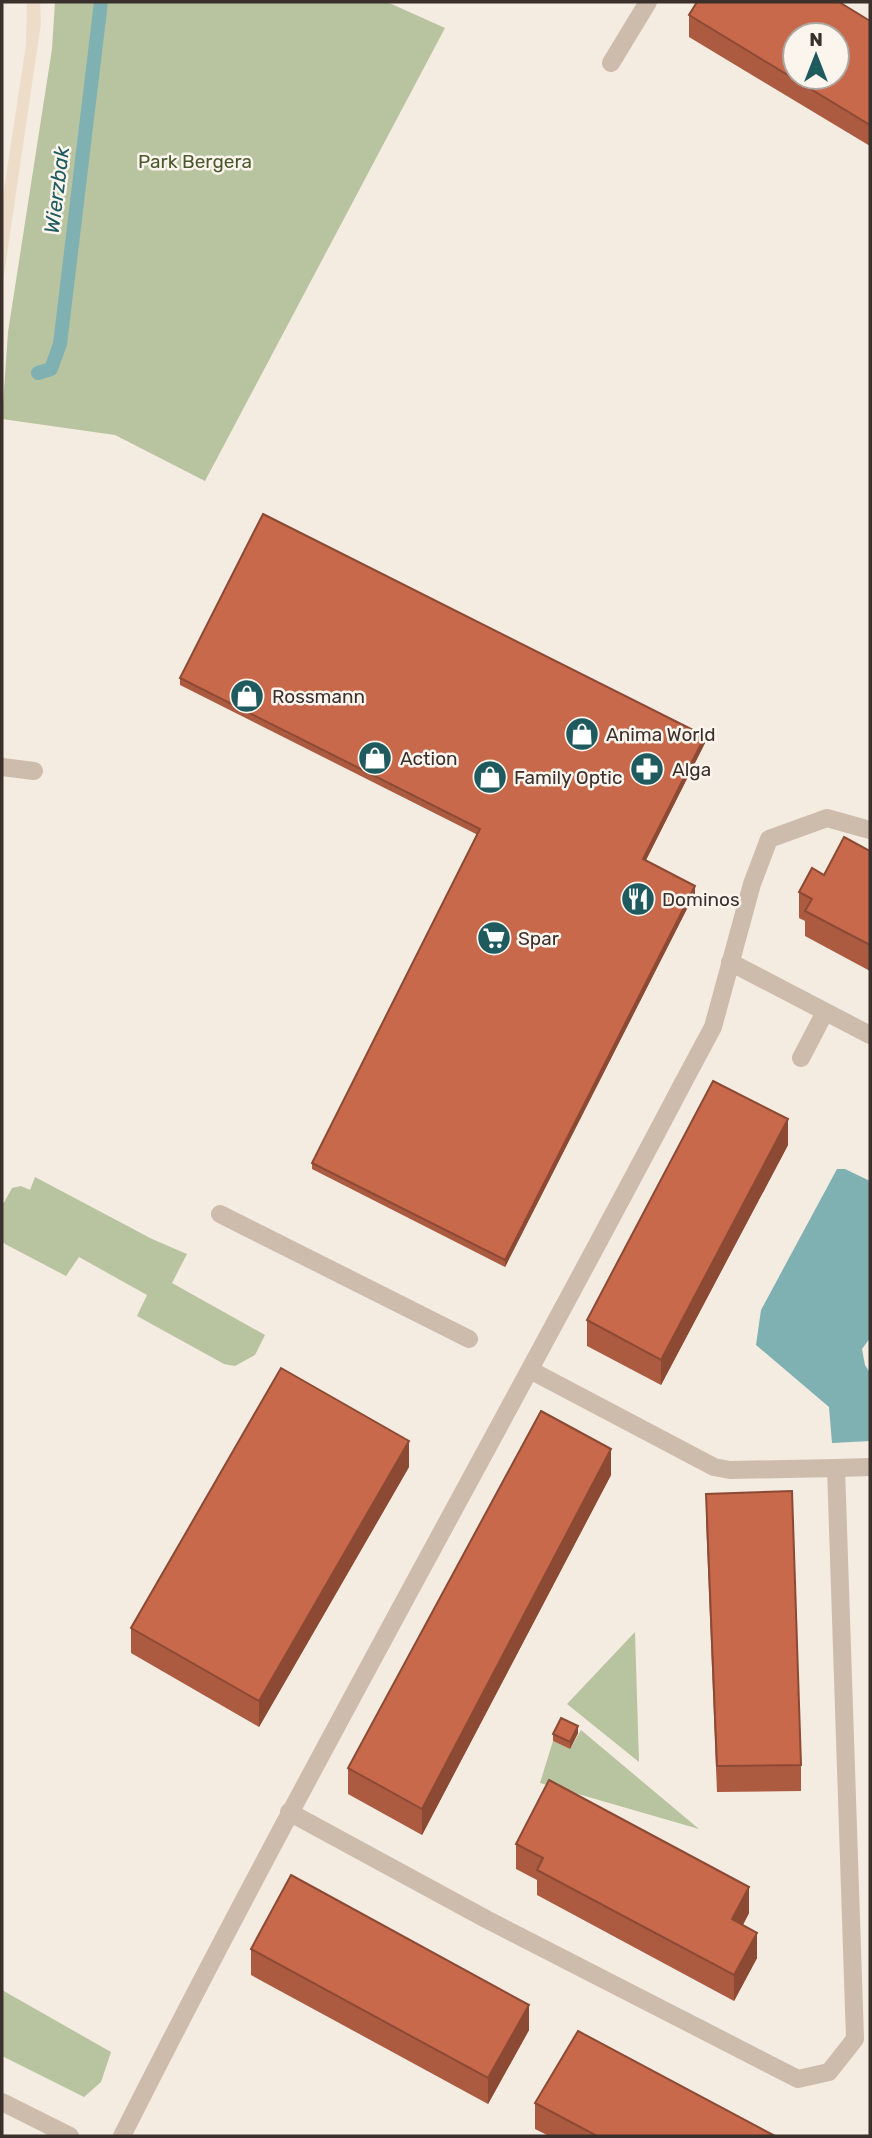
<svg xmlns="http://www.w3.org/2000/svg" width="872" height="2138" font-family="Rubik,sans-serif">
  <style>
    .green { fill: #b8c4a0 }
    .plaza { fill: #ecdcc8 }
    .water { fill: #7fb0b2 }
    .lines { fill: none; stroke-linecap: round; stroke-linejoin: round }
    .stream { stroke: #7fb0b2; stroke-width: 14 }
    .service { stroke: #cdbbac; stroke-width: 18 }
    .minor { stroke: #cdbbac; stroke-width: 18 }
    .wall { fill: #ac5a40 }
    .shaded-wall { fill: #8c4a34 }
    .building { fill: #c8694b; stroke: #8c4a34; stroke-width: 2; fill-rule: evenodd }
    .labels { text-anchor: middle; stroke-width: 5; stroke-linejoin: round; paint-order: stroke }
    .park-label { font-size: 19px; fill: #4a5a2e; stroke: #fbf5ee }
    .poi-label { font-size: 19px; fill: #3b302b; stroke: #fbf5ee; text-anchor: start }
    .water-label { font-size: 21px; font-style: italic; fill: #1f5a5e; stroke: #fbf5ee }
  </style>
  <rect width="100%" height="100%" fill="#f4ebe1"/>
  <path class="green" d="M55 2H387L445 28 205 481 115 435 2 419 8 332 52 49Z
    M35 1177 152 1239 187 1254 172 1283 265 1335 255 1355 235 1366 224 1364 137 1316 147 1295 79 1257 66 1276 5 1244 2 1240V1206L12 1188 21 1186 30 1190Z
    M635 1632 639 1762 567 1704Z
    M581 1730 699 1829 540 1783 553 1741 570 1749Z
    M2 1990 111 2052 101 2082 84 2097 2 2056Z"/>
  <path class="plaza" d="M27 2H40L41 23 2 288V203L26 45Z"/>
  <path class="water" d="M837 1169H845L870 1181V1338L862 1349 865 1365 870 1373V1441L832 1443 829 1407 756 1345 761 1310Z"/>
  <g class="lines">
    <path class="stream" d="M38 373 51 369 60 344 101 2"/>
    <path class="service" d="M611 63 648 2
      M2 767 34 771
      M730 962 870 1035
      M801 1058 825 1012
      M683 1083 713 1027 752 884 769 839 827 818 870 830
      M220 1214 469 1339
      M836 1468 870 1467"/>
    <path class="minor" d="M289 1812 486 1919 798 2079 829 2072 855 2039 836 1468 730 1470 714 1467 532 1371
      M2 2102 70 2136
      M122 2136C301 1781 498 1435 683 1083"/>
  </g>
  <path class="wall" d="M689 15 870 21V146L689 37Z
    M180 678 705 743 646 860 695 893 505 1267 312 1169V1163L478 835 180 685Z
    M870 851V971L805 936V921L799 918V892L824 875Z
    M788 1145 661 1385 587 1346V1320Z
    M409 1467 259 1727 131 1653V1628Z
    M611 1475 422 1835 348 1794V1768Z
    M706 1494 801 1765V1791L717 1792 706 1520Z
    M578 1733 570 1749 553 1741V1734Z
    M516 1844 749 1913 743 1925 757 1958 734 2001 537 1895V1880L516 1869Z
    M251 1949 529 2030 488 2104 251 1975Z
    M535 2103 775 2136H549L535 2129Z"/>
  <path class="shaded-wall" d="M705 736V743L643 866V859Z
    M695 886V893L505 1267V1260Z
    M788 1119V1145L661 1385V1360Z
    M409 1441V1467L259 1727V1701Z
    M611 1449V1475L422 1835V1809Z
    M578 1726V1733L570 1749V1742Z
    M749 1887V1913L732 1945V1919Z
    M757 1933V1958L734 2001V1975Z
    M529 2005V2030L488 2104V2078Z"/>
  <path class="building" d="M697 2H839L870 21V125L689 15ZM795 35H837V77H795Z
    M263 514 705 736 643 859 695 886 505 1260 312 1163 480 829 180 678Z
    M844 837 870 851V945L805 911 812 899 799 892 812 868 824 875Z
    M713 1081 788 1119 661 1360 587 1320Z
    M281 1368 409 1441 259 1701 131 1628Z
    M541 1411 611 1449 422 1809 348 1768Z
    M792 1491 801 1765 717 1766 706 1494Z
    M561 1718 578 1726 570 1742 553 1734Z
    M549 1780 749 1887 732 1919 757 1933 734 1975 537 1870 543 1858 516 1844Z
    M291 1875 529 2005 488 2078 251 1949Z
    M578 2031 775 2136H597L535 2103Z"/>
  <defs>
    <g id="shop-disc" transform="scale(1.75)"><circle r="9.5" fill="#1f5a5e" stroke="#fbf5ee"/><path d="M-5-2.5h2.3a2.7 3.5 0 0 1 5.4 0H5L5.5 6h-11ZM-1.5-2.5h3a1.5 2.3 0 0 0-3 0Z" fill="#fff"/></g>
    <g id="pharmacy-disc" transform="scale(1.75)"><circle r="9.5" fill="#1f5a5e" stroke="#fbf5ee"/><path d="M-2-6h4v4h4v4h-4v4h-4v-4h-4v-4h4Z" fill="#fff"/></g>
    <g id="restaurant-disc" transform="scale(1.75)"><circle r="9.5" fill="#1f5a5e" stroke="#fbf5ee"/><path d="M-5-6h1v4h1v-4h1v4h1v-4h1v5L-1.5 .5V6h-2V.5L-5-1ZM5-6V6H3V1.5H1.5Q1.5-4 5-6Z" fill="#fff"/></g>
    <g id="supermarket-disc" transform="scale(1.75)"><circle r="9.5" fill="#1f5a5e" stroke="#fbf5ee"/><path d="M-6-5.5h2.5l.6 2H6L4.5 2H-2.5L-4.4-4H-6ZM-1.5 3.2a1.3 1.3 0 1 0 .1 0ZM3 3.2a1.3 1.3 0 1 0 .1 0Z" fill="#fff"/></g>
  </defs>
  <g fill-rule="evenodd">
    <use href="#shop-disc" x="247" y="696"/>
    <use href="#shop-disc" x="582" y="734"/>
    <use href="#shop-disc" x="375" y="758"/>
    <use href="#pharmacy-disc" x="647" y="769"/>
    <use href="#shop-disc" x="490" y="777"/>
    <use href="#restaurant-disc" x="638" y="899"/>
    <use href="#supermarket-disc" x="494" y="938"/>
  </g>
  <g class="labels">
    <g class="park-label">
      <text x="195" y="168">Park Bergera</text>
    </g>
    <g class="poi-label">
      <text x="272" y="703">Rossmann</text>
      <text x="606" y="741">Anima World</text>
      <text x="400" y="765">Action</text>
      <text x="672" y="776">Alga</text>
      <text x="514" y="784">Family Optic</text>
      <text x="662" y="906">Dominos</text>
      <text x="518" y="945">Spar</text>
    </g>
    <g class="water-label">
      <text transform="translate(57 190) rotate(-83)" y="7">Wierzbak</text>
    </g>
  </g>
  <rect width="872" height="2138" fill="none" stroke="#3b302b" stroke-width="7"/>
  <g transform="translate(816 56)"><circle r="33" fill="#fbf5ee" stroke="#aea6a0" stroke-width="2"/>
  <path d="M0-5L12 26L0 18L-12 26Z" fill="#1f5a5e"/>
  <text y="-10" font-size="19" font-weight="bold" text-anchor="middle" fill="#3b302b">N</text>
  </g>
</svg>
